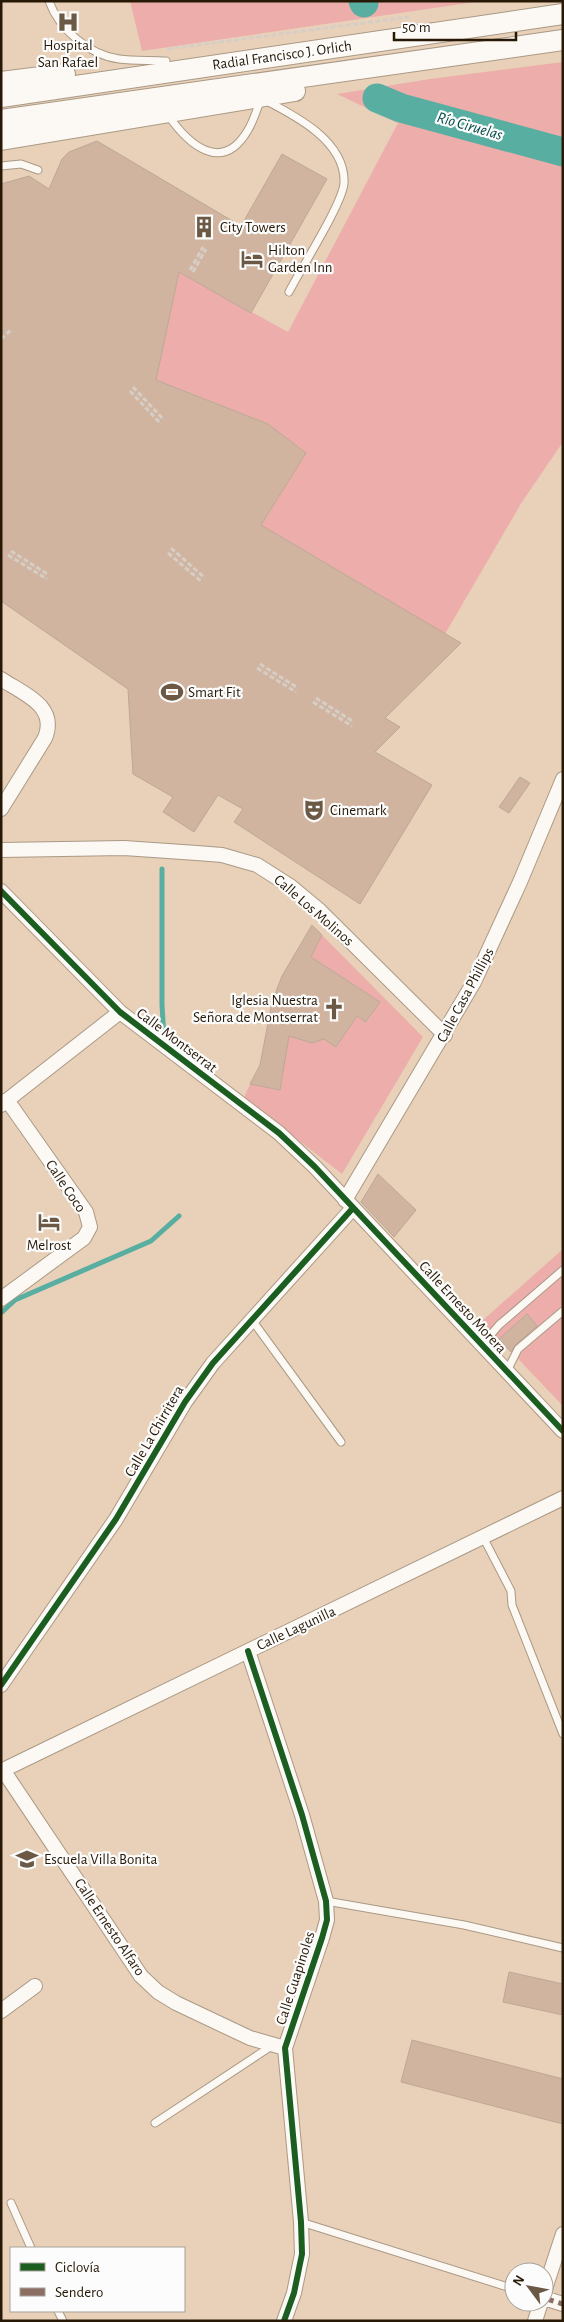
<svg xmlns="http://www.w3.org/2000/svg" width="564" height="2322" font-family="'Alegreya Sans',sans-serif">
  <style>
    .green { fill: #edaeab }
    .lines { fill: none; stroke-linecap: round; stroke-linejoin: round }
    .stream { stroke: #59aea2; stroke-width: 5 }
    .river { stroke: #59aea2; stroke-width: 29 }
    .building { fill: #d0b49f; stroke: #bca897 }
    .lane-casing { stroke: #aa9985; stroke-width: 9 }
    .street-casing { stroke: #aa9985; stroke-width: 16 }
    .secondary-casing { stroke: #aa9985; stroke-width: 22 }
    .path { stroke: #d6cec6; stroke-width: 3; stroke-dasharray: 5 2.5; stroke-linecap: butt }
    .lane { stroke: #fcf8f4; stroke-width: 7 }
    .street { stroke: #fcf8f4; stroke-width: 14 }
    .secondary { stroke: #fcf8f4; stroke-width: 20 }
    .quiet { stroke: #8d6e63; stroke-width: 5; stroke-dasharray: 10 5; stroke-linecap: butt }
    .cycleway-casing { stroke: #fbfcfb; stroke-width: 9 }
    .cycleway { stroke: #1b5e20; stroke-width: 6 }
    .labels { text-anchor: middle; stroke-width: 4.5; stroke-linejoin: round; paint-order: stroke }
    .poi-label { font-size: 15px; fill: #281907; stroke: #fbfcfb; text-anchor: start }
    .street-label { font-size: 15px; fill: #281907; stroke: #fbfcfb }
    .water-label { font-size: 16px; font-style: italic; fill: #004a47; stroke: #fbfcfb }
  </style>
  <rect width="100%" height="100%" fill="#e8d1b8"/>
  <path class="green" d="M130 1H482L142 51Z
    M563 62V442L522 502 445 634 261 525 306 453 268 424 156 380 179 272 288 332 398 123 337 94 430 79Z
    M322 935 423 1037 342 1174 244 1098 250 1084 280 1090 294 975 312 1043 324 1039 336 1047 357 1016 367 1022 380 1002 311 957Z
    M563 1249V1406L482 1321Z"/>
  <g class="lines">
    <path class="stream" d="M162 869V1005L164 1037
      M1 1313 15 1300 151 1241 179 1216"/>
    <path class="river" d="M363 1 364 3
      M377 98 401 108 563 152"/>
  </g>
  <path class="building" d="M97 141 241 226 282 154 327 179 251 313 179 272 156 380 268 424 306 453 261 525 461 643 385 718 400 727 375 752 432 785 360 904 234 822 243 809 218 795 194 832 163 812 173 797 133 774 128 689 1 601V184L29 176 49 189 62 159 69 152Z
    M520 777 530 783 509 813 499 807Z
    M312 925 322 935 311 957 380 1002 366 1022 357 1016 336 1047 324 1039 312 1043 289 1036 280 1090 250 1084 260 1065 272 1002 282 976Z
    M378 1174 416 1210 394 1237 361 1202Z
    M527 1314 537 1326 515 1345 511 1352 499 1339Z
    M509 1972 563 1984V2015L503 2002Z
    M412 2040 563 2079V2124L401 2082Z"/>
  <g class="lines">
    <g class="lane-casing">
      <path id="lane" d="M49 1C59 29 89 55 119 59 134 61 151 60 166 61
        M168 115C188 144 222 175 248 130 254 120 257 109 261 98 292 114 346 140 344 183 343 203 300 270 289 292
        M1 166 21 164 38 170
        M252 1320 341 1442
        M482 1345 499 1325 563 1270
        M507 1371 518 1349 563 1311
        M483 1537 511 1591 512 1605 563 1734
        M326 1901 464 1925 563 1948
        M155 2123 273 2045
        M11 2203 31 2248
        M301 2222 514 2289
        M58 2311 63 2321"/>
    </g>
    <g class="street-casing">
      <path id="street" d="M1 679C24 694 58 706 45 738L1 809
        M1 850 124 848 197 853 222 855 257 865 290 886 319 910 445 1035
        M1 891 120 1012 279 1133 315 1167 563 1431
        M1 1105 120 1012
        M345 1200 474 982 520 882 563 779
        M1 1299 84 1238 90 1227 86 1212 7 1100
        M248 1651 302 1815 326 1901 327 1920 322 1938 285 2048 301 2222 302 2254 294 2293 284 2321
        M1 1685 116 1519 185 1402 213 1363 353 1208
        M3 1770 141 1976 158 1992 176 2003 250 2038 285 2048
        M1 1771 563 1498
        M1 2011 35 1986
        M544 2292 563 2234
        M544 2298 563 2304
        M535 2321 541 2302"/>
    </g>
    <g class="secondary-casing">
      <path id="secondary" d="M1 82 65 74
        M1 97 563 14
        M1 120 563 40
        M1 140 295 91"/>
    </g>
    <path class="path" d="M167 49 409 17
      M77 64 91 62
      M190 270 203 247
      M193 272 206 249
      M1 339 12 329
      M133 387 164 420
      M130 391 161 424
      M171 548 205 578
      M11 551 49 575
      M168 553 202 582
      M8 555 47 579
      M260 664 298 688
      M257 668 296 692
      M316 698 354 722
      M313 702 352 726"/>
    <use href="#lane" class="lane"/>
    <use href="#street" class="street"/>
    <use href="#secondary" class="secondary"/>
    <path class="quiet" d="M544 2298 563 2304"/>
    <g class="cycleway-casing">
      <path id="cycleway" d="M1 891 120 1012 279 1133 315 1167 563 1431
        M248 1651 302 1815 326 1901 327 1920 322 1938 285 2048 301 2222 302 2254 294 2293 284 2321
        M1 1685 116 1519 185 1402 213 1363 353 1208"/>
    </g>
    <use href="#cycleway" class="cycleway"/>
  </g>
  <defs>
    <g id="hospital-bare" transform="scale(1.725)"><path d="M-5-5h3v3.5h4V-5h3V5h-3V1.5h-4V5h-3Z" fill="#6b5945" stroke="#fbfcfb" stroke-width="2.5" paint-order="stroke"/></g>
    <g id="building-bare" transform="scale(1.725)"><path d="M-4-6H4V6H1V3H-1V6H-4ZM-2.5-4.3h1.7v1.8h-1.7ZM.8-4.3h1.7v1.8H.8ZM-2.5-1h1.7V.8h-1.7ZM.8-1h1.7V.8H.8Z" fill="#6b5945" stroke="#fbfcfb" stroke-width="2.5" paint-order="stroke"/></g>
    <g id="hotel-bare" transform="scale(1.725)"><path d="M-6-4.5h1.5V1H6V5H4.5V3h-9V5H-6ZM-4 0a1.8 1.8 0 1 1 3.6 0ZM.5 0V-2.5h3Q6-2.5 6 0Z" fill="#6b5945" stroke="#fbfcfb" stroke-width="2.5" paint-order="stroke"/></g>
    <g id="stadium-bare" transform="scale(1.725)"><path d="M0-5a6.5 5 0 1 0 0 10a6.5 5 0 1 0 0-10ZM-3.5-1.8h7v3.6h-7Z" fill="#6b5945" stroke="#fbfcfb" stroke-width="2.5" paint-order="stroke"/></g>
    <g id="theatre-bare" transform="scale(1.725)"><path d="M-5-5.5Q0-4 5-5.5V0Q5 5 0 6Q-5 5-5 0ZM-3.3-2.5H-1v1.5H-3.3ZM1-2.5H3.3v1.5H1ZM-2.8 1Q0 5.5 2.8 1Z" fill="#6b5945" stroke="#fbfcfb" stroke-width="2.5" paint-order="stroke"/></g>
    <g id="church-bare" transform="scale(1.725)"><path d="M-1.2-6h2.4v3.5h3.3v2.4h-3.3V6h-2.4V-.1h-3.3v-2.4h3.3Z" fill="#6b5945" stroke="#fbfcfb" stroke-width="2.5" paint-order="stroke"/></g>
    <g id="school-bare" transform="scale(1.725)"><path d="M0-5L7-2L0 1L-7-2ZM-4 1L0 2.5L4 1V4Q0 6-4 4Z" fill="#6b5945" stroke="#fbfcfb" stroke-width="2.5" paint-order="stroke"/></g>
  </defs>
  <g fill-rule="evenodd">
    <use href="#hospital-bare" x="68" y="22"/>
    <use href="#building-bare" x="204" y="227"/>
    <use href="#hotel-bare" x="252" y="259"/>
    <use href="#stadium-bare" x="172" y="692"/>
    <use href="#theatre-bare" x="314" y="810"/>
    <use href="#church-bare" x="334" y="1009"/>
    <use href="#hotel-bare" x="49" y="1222"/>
    <use href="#school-bare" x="27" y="1859"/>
  </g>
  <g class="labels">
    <g class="poi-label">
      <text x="68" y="50" text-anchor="middle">Hospital<tspan x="68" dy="17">San Rafael</tspan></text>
      <text x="220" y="232">City Towers</text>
      <text x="268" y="255">Hilton<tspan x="268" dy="17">Garden Inn</tspan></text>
      <text x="188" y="697">Smart Fit</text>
      <text x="330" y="815">Cinemark</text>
      <text x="318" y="1005" text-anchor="end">Iglesia Nuestra<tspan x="318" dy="17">Señora de Montserrat</tspan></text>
      <text x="49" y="1250" text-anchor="middle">Melrost</text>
      <text x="44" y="1864">Escuela Villa Bonita</text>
    </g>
    <g class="street-label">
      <text transform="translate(282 55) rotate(-8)" y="5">Radial Francisco J. Orlich</text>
      <text transform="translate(314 910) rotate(41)" y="5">Calle Los Molinos</text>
      <text transform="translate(465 995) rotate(-62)" y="5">Calle Casa Phillips</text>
      <text transform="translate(177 1040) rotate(37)" y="5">Calle Montserrat</text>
      <text transform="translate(66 1186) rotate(56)" y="5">Calle Coco</text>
      <text transform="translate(463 1307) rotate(47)" y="5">Calle Ernesto Morera</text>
      <text transform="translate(154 1431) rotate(-60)" y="5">Calle La Chirritera</text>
      <text transform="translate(296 1628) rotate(-25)" y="5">Calle Lagunilla</text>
      <text transform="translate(110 1927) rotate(56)" y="5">Calle Ernesto Alfaro</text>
      <text transform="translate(295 1978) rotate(-72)" y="5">Calle Guapinoles</text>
    </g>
    <g class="water-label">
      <text transform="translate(470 125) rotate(16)" y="6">Río Ciruelas</text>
    </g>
  </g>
  <rect width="564" height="2322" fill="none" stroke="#281907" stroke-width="5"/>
  <rect x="10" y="2247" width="175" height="65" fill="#fbfcfb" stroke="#a7a199"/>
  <rect x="20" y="2263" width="25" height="8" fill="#1b5e20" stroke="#a7a199"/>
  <text x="55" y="2272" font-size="15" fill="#281907">Ciclovía</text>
  <rect x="20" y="2288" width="25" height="8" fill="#8d6e63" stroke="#a7a199"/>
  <text x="55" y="2297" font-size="15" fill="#281907">Sendero</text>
  <g transform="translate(529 2287) rotate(302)"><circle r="24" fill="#fbfcfb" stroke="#a7a199"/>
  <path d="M0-4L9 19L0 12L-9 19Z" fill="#6b5945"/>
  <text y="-8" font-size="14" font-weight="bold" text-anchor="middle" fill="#281907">N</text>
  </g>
  <path d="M394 32v8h122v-8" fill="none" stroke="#281907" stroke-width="2.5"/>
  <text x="402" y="32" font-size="15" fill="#281907" stroke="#fbfcfb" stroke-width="4" paint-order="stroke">50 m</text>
</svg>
